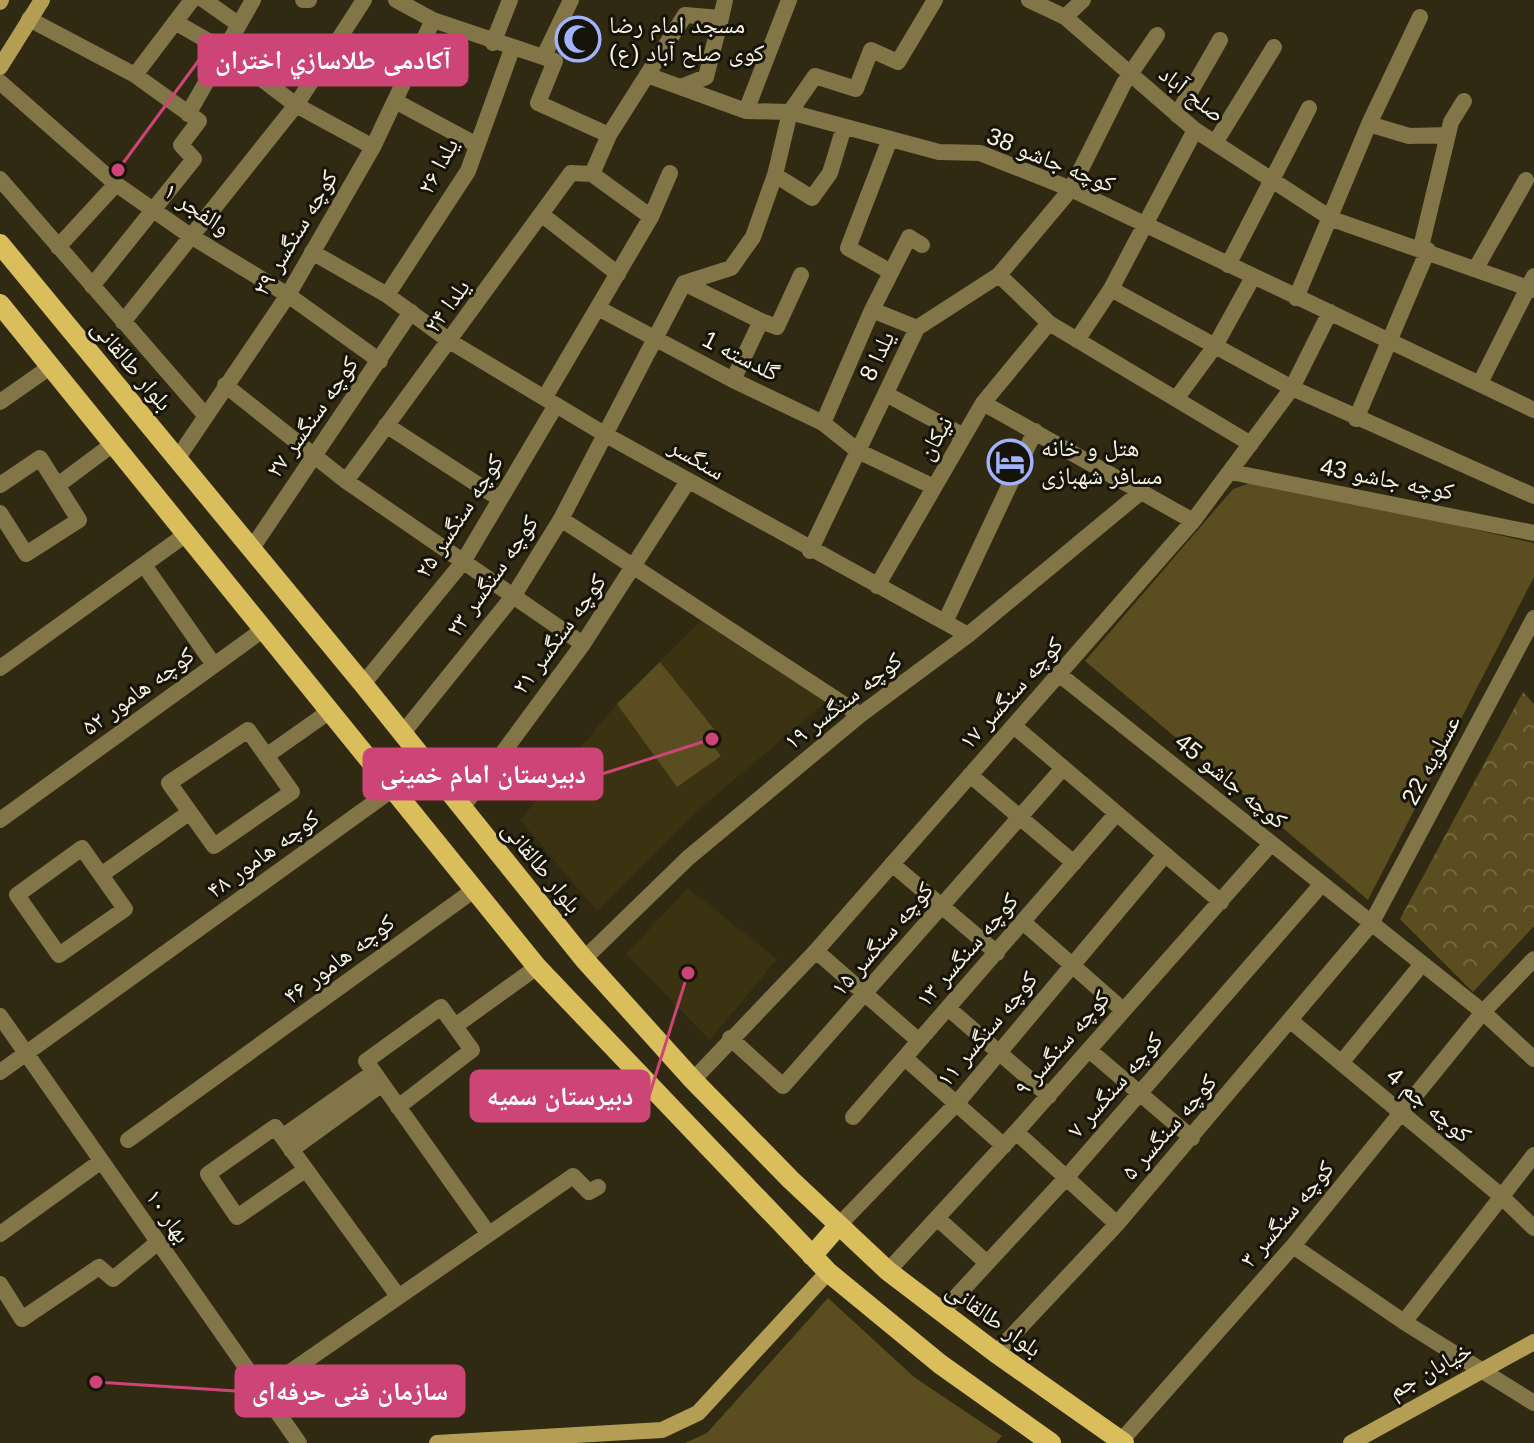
<svg xmlns="http://www.w3.org/2000/svg" width="1534" height="1443" font-family="Helvetica,'Noto Naskh Arabic',sans-serif">
  <style>
    .built { fill: #3b3212 }
    .green { fill: #5a4d1f }
    .park { fill: url(#park-crowns) }
    .lines { fill: none; stroke-linecap: round; stroke-linejoin: round }
    .street { stroke: #827548; stroke-width: 16 }
    .secondary { stroke: #b49e54; stroke-width: 16 }
    .primary { stroke: #dabe5c; stroke-width: 20 }
    .labels { text-anchor: middle; stroke-width: 6; stroke-linejoin: round; paint-order: stroke }
    .poi-label { font-size: 24px; fill: #f8f4e5; stroke: #161309; text-anchor: start }
    .street-label { font-size: 24px; fill: #f8f4e5; stroke: #161309 }
    .leader { fill: none; stroke: #cd4477; stroke-width: 3 }
    .callout-dot { fill: #cd4477; stroke: #161309; stroke-width: 3 }
    .callout { fill: #cd4477; stroke: #cd4477; stroke-width: 3 }
    .callout-label { font-size: 26px; text-anchor: middle; font-weight: bold; fill: #fff }
  </style>
  <defs>
    <pattern id="park-crowns" width="20" height="18" patternUnits="userSpaceOnUse" patternTransform="scale(2)"><rect width="20" height="18" fill="#5a4d1f"/><path d="M2 6a3 3 0 1 1 6 0M12 15a3 3 0 1 1 6 0" fill="none" stroke="#72673f"/></pattern>
  </defs>
  <rect width="100%" height="100%" fill="#312a12"/>
  <path class="built" d="M704 618 828 700 696 812 597 911 520 820 617 704Z
    M688 888 777 959 710 1040 626 954Z"/>
  <path class="green" d="M1259 480 1534 543V577L1368 900 1085 661 1233 489Z
    M660 662 718 734 710 742 721 756 677 787 617 704Z
    M828 1298 914 1377 1002 1436 996 1443H685L707 1433Z"/>
  <path class="park" d="M1523 692 1534 704V926L1473 992 1400 919Z"/>
  <g class="lines">
    <path class="street" d="M204 0 238 24
      M303 0H309
      M396 0 433 20 555 61 538 103 609 135
      M1029 0 1065 17 1195 130 1332 219 1534 290
      M1065 17 1083 0
      M29 19 135 75 199 121 181 145 194 159 92 286
      M175 22 222 49 296 105 373 147
      M493 43 510 0
      M544 56 571 0
      M135 75 192 0
      M647 75 746 111 790 112 939 152 980 153 1071 189 1534 410
      M0 82 116 184 189 235 288 295 380 361
      M681 87 706 77 721 18
      M395 101 477 145
      M746 111 789 0
      M188 114 253 0
      M1177 115 1220 40
      M1369 124 1409 136 1448 135
      M890 139 848 248 891 272
      M1215 143 1274 47
      M775 175 812 198 830 173 844 127
      M0 179 205 415
      M541 214 618 274
      M651 217 592 174 609 135 685 15 721 18 725 0
      M58 247 116 184
      M1421 247 1451 122 1464 101
      M312 252 387 295 451 342 606 435 968 635
      M1228 265 1309 108
      M1476 268 1526 180
      M999 275 1049 323 1251 444
      M684 283 761 321
      M1111 289 1195 130
      M387 295 468 171 512 49
      M1296 298 1369 124 1420 17
      M598 308 733 380 823 423 858 451 934 487
      M872 310 917 328
      M123 322 296 105 364 0
      M1077 340 1111 289 1292 388 1534 496
      M733 380 761 321 777 327 801 275
      M1480 383 1534 276
      M225 385 346 481 583 644
      M886 394 964 436
      M545 397 651 217 670 173
      M1176 399 1215 346 1253 277
      M0 402 50 367
      M983 403 1193 521
      M1356 419 1428 250
      M823 423 872 310 909 237 922 245
      M386 425 500 499
      M177 459 288 295 373 147 433 20
      M1231 472 1534 533
      M346 481 571 173 592 174
      M0 485 40 458 79 520 26 554 0 513
      M58 485 113 444
      M561 519 860 715
      M252 548 411 312
      M810 551 917 328 999 275 1071 189 1124 83 1157 35
      M144 565 214 665
      M877 586 983 403 1049 323
      M946 620 1035 431
      M0 668 185 535
      M1060 675 1483 1012 1534 1059
      M363 684 463 562 556 405
      M1014 726 1221 902
      M248 730 292 792 214 846 169 783Z
      M402 734 514 595 561 519 684 283 731 268 753 237 775 175 790 112 815 76 856 89 871 50 898 62 935 0
      M266 756 330 711
      M970 775 1074 863
      M462 808 583 644 688 481
      M0 820 264 629
      M82 848 125 909 59 955 17 895Z
      M892 864 997 953
      M101 875 190 812
      M1023 922 1123 1010
      M816 951 919 1041
      M584 959 688 858 860 715 968 635 1142 491
      M948 1008 1049 1096
      M0 1016 299 1443
      M1291 1021 1500 1195 1534 1228
      M455 1026 537 967
      M730 1038 783 1086 1063 768
      M1089 1050 1192 1138
      M905 1058 1004 1146
      M1341 1063 1422 964
      M0 1072 393 789
      M693 1080 816 951 1193 521 1292 388 1330 312
      M398 1107 472 1050 441 1007 366 1061C407 1119 447 1176 488 1233
      M853 1117 1116 814
      M1016 1132 1117 1224
      M282 1137 374 1072
      M128 1140 474 890
      M291 1150 382 1084
      M305 1170 237 1217 208 1174 275 1127 398 1296
      M937 1218 987 1263
      M838 1226 956 1104 1164 856
      M0 1234 100 1162
      M1293 1246 1404 1322 1534 1403
      M888 1271 1016 1132 1270 845
      M0 1284 22 1319 99 1267 113 1279 157 1243
      M941 1313 1065 1179 1321 885
      M1404 1322 1534 1155
      M996 1353 1117 1224 1371 924 1534 618
      M264 1390 573 1176 589 1192 598 1187
      M1121 1441 1293 1246 1483 1012 1534 959"/>
    <path class="secondary" d="M0 2 1 0
      M0 67 42 0
      M437 1443 662 1430 698 1413 828 1272
      M1351 1443 1534 1342"/>
    <path class="primary" d="M0 244 363 684 584 959 693 1080 791 1180 888 1271 996 1353 1124 1443
      M0 304 537 967 828 1272 940 1364 1051 1443
      M812 1256 838 1226"/>
  </g>
  <defs>
    <g id="mosque-ring" transform="scale(2.3)"><circle r="9.5" fill="#161309" stroke="#a1b3fd" stroke-width="1.5"/><path d="M3.5-4.9A6 6 0 1 0 3.5 4.9A5 5 0 1 1 3.5-4.9Z" fill="#a1b3fd"/></g>
    <g id="hotel-ring" transform="scale(2.3)"><circle r="9.5" fill="#161309" stroke="#a1b3fd" stroke-width="1.5"/><path d="M-6-4.5h1.5V1H6V5H4.5V3h-9V5H-6ZM-4 0a1.8 1.8 0 1 1 3.6 0ZM.5 0V-2.5h3Q6-2.5 6 0Z" fill="#a1b3fd"/></g>
  </defs>
  <g fill-rule="evenodd">
    <use href="#mosque-ring" x="578" y="39"/>
    <use href="#hotel-ring" x="1010" y="462"/>
  </g>
  <g class="labels">
    <g class="poi-label">
      <text x="609" y="33">مسجد امام رضا<tspan x="609" dy="28">(ع) کوی صلح آباد</tspan></text>
      <text x="1041" y="456">هتل و خانه<tspan x="1041" dy="28">مسافر شهبازی</tspan></text>
    </g>
    <g class="street-label">
      <text transform="translate(1192 94) rotate(38)" y="8">صلح آباد</text>
      <text transform="translate(1051 160) rotate(22)" y="8">کوچه جاشو 38</text>
      <text transform="translate(438 166) rotate(-62)" y="8">یلدا ۲۶</text>
      <text transform="translate(197 209) rotate(34)" y="8">والفجر ۱</text>
      <text transform="translate(295 233) rotate(-59)" y="8">کوچه سنگسر ۲۹</text>
      <text transform="translate(447 306) rotate(-54)" y="8">یلدا ۲۴</text>
      <text transform="translate(741 356) rotate(27)" y="8">گلدسته 1</text>
      <text transform="translate(877 356) rotate(-65)" y="8">یلدا 8</text>
      <text transform="translate(132 365) rotate(50)" y="8">بلوار طالقانی</text>
      <text transform="translate(312 417) rotate(-55)" y="8">کوچه سنگسر ۲۷</text>
      <text transform="translate(935 438) rotate(-60)" y="8">نیکان</text>
      <text transform="translate(697 459) rotate(30)" y="8">سنگسر</text>
      <text transform="translate(1387 479) rotate(11)" y="8">کوچه جاشو 43</text>
      <text transform="translate(459 516) rotate(-57)" y="8">کوچه سنگسر ۲۵</text>
      <text transform="translate(492 576) rotate(-55)" y="8">کوچه سنگسر ۲۳</text>
      <text transform="translate(559 634) rotate(-54)" y="8">کوچه سنگسر ۲۱</text>
      <text transform="translate(138 691) rotate(-36)" y="8">کوچه هامور ۵۲</text>
      <text transform="translate(1011 693) rotate(-48)" y="8">کوچه سنگسر ۱۷</text>
      <text transform="translate(843 701) rotate(-38)" y="8">کوچه سنگسر ۱۹</text>
      <text transform="translate(1431 760) rotate(-62)" y="8">عسلویه 22</text>
      <text transform="translate(1231 781) rotate(39)" y="8">کوچه جاشو 45</text>
      <text transform="translate(263 854) rotate(-36)" y="8">کوچه هامور ۴۸</text>
      <text transform="translate(542 867) rotate(51)" y="8">بلوار طالقانی</text>
      <text transform="translate(882 939) rotate(-49)" y="8">کوچه سنگسر ۱۵</text>
      <text transform="translate(967 950) rotate(-49)" y="8">کوچه سنگسر ۱۳</text>
      <text transform="translate(339 959) rotate(-37)" y="8">کوچه هامور ۴۶</text>
      <text transform="translate(987 1029) rotate(-50)" y="8">کوچه سنگسر ۱۱</text>
      <text transform="translate(1062 1043) rotate(-49)" y="8">کوچه سنگسر ۹</text>
      <text transform="translate(1115 1085) rotate(-49)" y="8">کوچه سنگسر ۷</text>
      <text transform="translate(1429 1105) rotate(40)" y="8">کوچه جم 4</text>
      <text transform="translate(1169 1127) rotate(-49)" y="8">کوچه سنگسر ۵</text>
      <text transform="translate(1287 1214) rotate(-50)" y="8">کوچه سنگسر ۳</text>
      <text transform="translate(168 1216) rotate(55)" y="8">بهار ۱۰</text>
      <text transform="translate(994 1319) rotate(36)" y="8">بلوار طالقانی</text>
      <text transform="translate(1430 1370) rotate(-29)" y="8">خیابان جم</text>
    </g>
  </g>
  <path class="leader" d="M118 170L199 60M712 739L602 774M688 973L649 1096M96 1382L236 1391"/>
  <g class="callout-dot">
    <circle cx="118" cy="170" r="8"/>
    <circle cx="712" cy="739" r="8"/>
    <circle cx="688" cy="973" r="8"/>
    <circle cx="96" cy="1382" r="8"/>
  </g>
  <g class="callout">
    <rect x="199" y="35" width="268" height="50" rx="8"/>
    <rect x="364" y="749" width="238" height="50" rx="8"/>
    <rect x="471" y="1071" width="178" height="50" rx="8"/>
    <rect x="236" y="1366" width="228" height="50" rx="8"/>
  </g>
  <g class="callout-label">
    <text x="333" y="69">آكادمى طلاسازي اختران</text>
    <text x="483" y="783">دبیرستان امام خمینی</text>
    <text x="560" y="1105">دبیرستان سمیه</text>
    <text x="350" y="1400">سازمان فنی حرفه‌ای</text>
  </g>
</svg>
